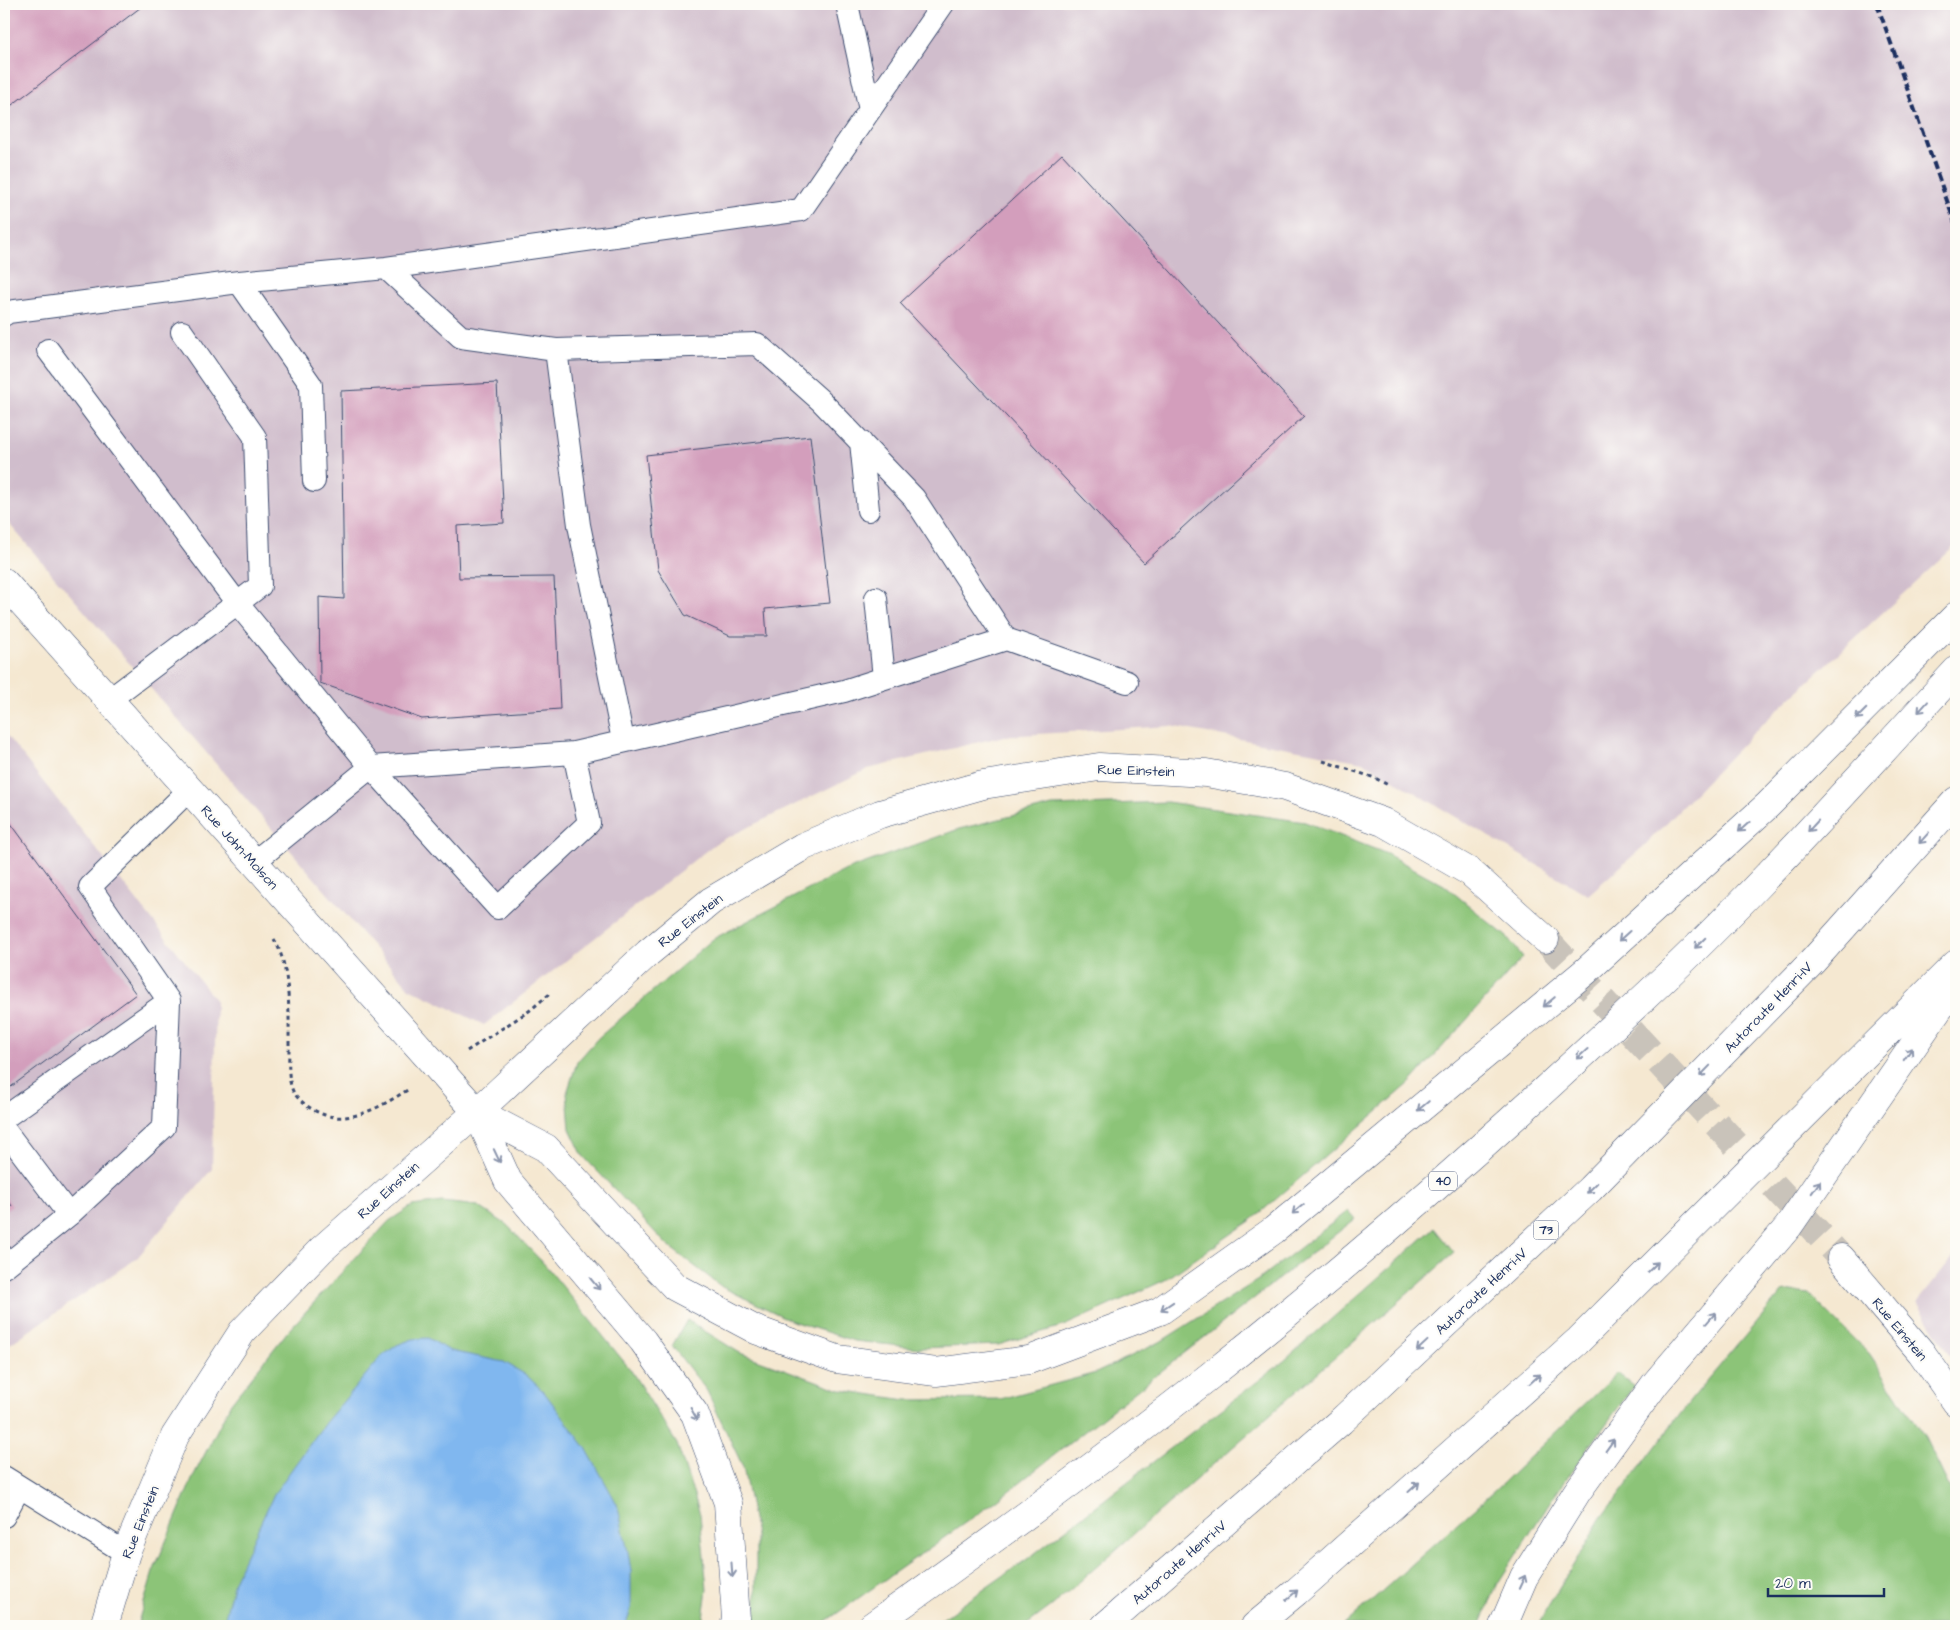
<svg xmlns="http://www.w3.org/2000/svg" width="1960" height="1630" font-family="'Architects Daughter',sans-serif">
  <style>
    .industrial { fill: #d0bdcc }
    .green { fill: #8cc478; stroke: #547a6b }
    .water { fill: #80b7ef; stroke: #4e73a6 }
    .building { fill: #d39ebc }
    .lines { fill: none; stroke-linecap: round; stroke-linejoin: round }
    .secondary-tunnel { stroke: #c9c3ba; stroke-width: 28; stroke-dasharray: 28 14; stroke-linecap: butt }
    .lane-casing { stroke: #3c4b6f; stroke-width: 24 }
    .street-casing { stroke: #3c4b6f; stroke-width: 29 }
    .secondary-casing { stroke: #3c4b6f; stroke-width: 29 }
    .highway-casing { stroke: #3c4b6f; stroke-width: 29 }
    .path { stroke: #3c4b6f; stroke-width: 3; stroke-dasharray: 4 4; stroke-linecap: butt }
    .lane { stroke: #fff; stroke-width: 22 }
    .street { stroke: #fff; stroke-width: 28 }
    .secondary { stroke: #fff; stroke-width: 28 }
    .highway { stroke: #fff; stroke-width: 28 }
    .rail { stroke: #1b2f5e; stroke-width: 4; stroke-dasharray: 8 4; stroke-linecap: butt }
    .oneway { stroke: #8d97ae }
    .labels { text-anchor: middle; stroke-width: 4.5; stroke-linejoin: round; paint-order: stroke }
    .shield { fill: #fdfcf7; stroke: #5f6c8c; stroke-width: 1 }
    .shield-label { font-size: 12px; font-weight: bold; fill: #1b2f5e }
    .street-label { font-size: 14px; fill: #1b2f5e; stroke: #fdfcf7 }
  </style>
  <rect width="100%" height="100%" fill="#fdfcf7"/>
  <filter id="ink" filterUnits="userSpaceOnUse"><feTurbulence type="fractalNoise" baseFrequency=".02" numOctaves="2"/><feDisplacementMap in="SourceGraphic" scale="10" xChannelSelector="R" yChannelSelector="G"/><feConvolveMatrix kernelMatrix="1 2 1 2 8 2 1 2 1" color-interpolation-filters="sRGB"/></filter>
  <filter id="wash" filterUnits="userSpaceOnUse"><feTurbulence type="fractalNoise" baseFrequency=".0096" numOctaves="4" result="noise"/><feDisplacementMap in="SourceGraphic" scale="20" xChannelSelector="R" yChannelSelector="G"/><feGaussianBlur stdDeviation="1.12" result="paint"/><feColorMatrix in="noise" values="0 0 0 0 0 0 0 0 0 0 0 0 0 0 0 0 0 1.4 0 .05"/><feComposite in="paint" operator="in"/></filter>
  <g filter="url(#wash)">
    <rect width="100%" height="100%" fill="#f5e8d1"/>
    <path class="industrial" d="M4 4H1956V545L1760 726 1644 846 1588 895 1363 762 1170 726 1004 736 868 769 716 843 484 1025 409 988 4 518Z
      M4 732 216 1001 212 1169 137 1258 4 1348Z
      M1956 1253V1365L1917 1302Z"/>
    <path class="green" d="M1167 802 1305 822 1385 853 1444 885 1507 937 1523 957 1410 1083 1253 1219 1165 1280 1066 1325 998 1345 919 1348 854 1341 792 1321 722 1287 667 1245 583 1156 570 1129 567 1093 577 1062 598 1038 713 939 846 870 959 829 1052 806Z
      M442 1202 478 1206 507 1225 546 1266 630 1369 677 1444 700 1514 707 1589 702 1626H137L153 1572 194 1475 231 1403 288 1331 389 1221 412 1206Z
      M1348 1211 1355 1219 996 1501 819 1626H753L756 1610V1535L743 1467 707 1391 672 1346 687 1320 740 1353 841 1390 906 1400 1000 1399 1096 1373 1160 1342 1258 1280Z
      M1434 1228 1454 1253 1053 1605 1025 1626H932L1030 1557 1284 1361Z
      M1783 1291 1809 1294 1869 1354 1925 1437 1956 1501V1626H1538L1545 1612 1601 1519 1691 1400Z
      M1617 1373 1634 1386 1555 1494 1498 1583 1480 1626H1343L1503 1483Z"/>
    <path class="water" d="M428 1338 450 1351 504 1362 526 1375 544 1392 586 1448 617 1504 628 1552 631 1571V1609L625 1626H223L234 1581 274 1494 325 1423 381 1357 397 1345 413 1339Z"/>
    <g id="blocks">
      <path class="building" d="M4 4H145L4 111Z
        M1062 154 1304 416 1144 563 900 303Z
        M497 383 504 523 457 526 459 578 554 577 560 709 422 719 320 683 319 597 344 599 341 391Z
        M810 436 830 603 765 609 767 636H730L685 615 658 570 646 455Z
        M4 814 136 994 4 1092Z
        M4 1195 12 1206 4 1212Z"/>
    </g>
  </g>
  <g filter="url(#ink)">
    <use href="#blocks" fill-opacity="0" stroke="#3c4b6f" stroke-width="1"/>
    <g class="lines">
      <path class="secondary-tunnel" d="M1545 939 1841 1258"/>
      <g class="lane-casing">
        <path id="lane" d="M847 4 870 110
          M386 268 461 337 556 350 757 344 820 400 914 498 1006 639
          M239 282 386 268 801 210 943 4
          M4 315 8 312 239 282 311 385 314 481
          M48 350 237 603 371 767 254 862
          M556 350 579 525 623 740
          M861 442 868 510
          M876 598 884 678
          M109 700 260 586 255 437 182 332
          M574 753 589 823 498 908 371 767Z
          M574 753 844 691 1006 639 1127 682
          M4 1118 169 1001
          M4 1129 69 1215
          M4 1267 69 1215 164 1127 169 1001 90 887 189 790
          M4 1477 126 1553
          M4 1516 19 1488"/>
      </g>
      <g class="street-casing">
        <path id="street" d="M4 582 477 1112 321 1250 242 1332 175 1436 126 1553 104 1626"/>
      </g>
      <g class="secondary-casing">
        <path id="secondary" d="M477 1112 648 953 711 901 802 847 880 814 983 785 1099 767 1206 773 1285 787 1383 822 1470 872 1545 939
          M1841 1258 1921 1352 1956 1402"/>
      </g>
      <g class="highway-casing">
        <path id="highway" d="M477 1112 546 1148 675 1287 756 1330 837 1359 936 1372 1029 1360 1160 1311 1274 1230 1586 971 1768 805 1956 616
          M477 1112 508 1181 643 1341 695 1414 728 1503 736 1619 734 1626
          M872 1626C987 1545 1101 1462 1211 1375 1369 1250 1520 1115 1666 977 1768 880 1861 774 1956 671
          M1105 1626 1341 1421 1590 1189 1813 961 1956 801
          M1255 1626 1296 1592 1579 1340 1956 964
          M1503 1626 1524 1577 1577 1492 1655 1384 1788 1227 1956 984"/>
      </g>
      <path class="path" d="M1323 761 1375 778 1388 785
        M274 939C291 967 289 1016 289 1048 289 1061 287 1081 294 1093 301 1103 313 1111 325 1115 354 1124 385 1104 409 1089
        M467 1051 529 1011 552 992"/>
      <use href="#lane" class="lane"/>
      <use href="#street" class="street"/>
      <use href="#secondary" class="secondary"/>
      <use href="#highway" class="highway"/>
      <path class="rail" d="M1877 4 1956 226"/>
    </g>
    <defs><path id="oneway-shaft" d="M-6 0H5M1.5-3L5.5 0L1.5 3" fill="none" stroke-width="1.6" stroke-linecap="round" stroke-linejoin="round" transform="scale(1.25)"/></defs>
    <g class="oneway">
      <use href="#oneway-shaft" transform="translate(1923 707) rotate(132)"/>
      <use href="#oneway-shaft" transform="translate(1861 714) rotate(135)"/>
      <use href="#oneway-shaft" transform="translate(1813 826) rotate(133)"/>
      <use href="#oneway-shaft" transform="translate(1744 827) rotate(138)"/>
      <use href="#oneway-shaft" transform="translate(1924 838) rotate(132)"/>
      <use href="#oneway-shaft" transform="translate(1624 936) rotate(138)"/>
      <use href="#oneway-shaft" transform="translate(1700 943) rotate(135)"/>
      <use href="#oneway-shaft" transform="translate(1549 1002) rotate(140)"/>
      <use href="#oneway-shaft" transform="translate(1582 1054) rotate(138)"/>
      <use href="#oneway-shaft" transform="translate(1908 1054) rotate(-55)"/>
      <use href="#oneway-shaft" transform="translate(1705 1071) rotate(134)"/>
      <use href="#oneway-shaft" transform="translate(1423 1106) rotate(140)"/>
      <use href="#oneway-shaft" transform="translate(497 1156) rotate(65)"/>
      <use href="#oneway-shaft" transform="translate(1816 1187) rotate(-55)"/>
      <use href="#oneway-shaft" transform="translate(1592 1188) rotate(135)"/>
      <use href="#oneway-shaft" transform="translate(1298 1209) rotate(140)"/>
      <use href="#oneway-shaft" transform="translate(1653 1267) rotate(-45)"/>
      <use href="#oneway-shaft" transform="translate(595 1284) rotate(50)"/>
      <use href="#oneway-shaft" transform="translate(1167 1306) rotate(146)"/>
      <use href="#oneway-shaft" transform="translate(1711 1318) rotate(-49)"/>
      <use href="#oneway-shaft" transform="translate(1422 1346) rotate(137)"/>
      <use href="#oneway-shaft" transform="translate(1535 1379) rotate(-42)"/>
      <use href="#oneway-shaft" transform="translate(694 1414) rotate(61)"/>
      <use href="#oneway-shaft" transform="translate(1610 1445) rotate(-54)"/>
      <use href="#oneway-shaft" transform="translate(1414 1487) rotate(-42)"/>
      <use href="#oneway-shaft" transform="translate(732 1570) rotate(86)"/>
      <use href="#oneway-shaft" transform="translate(1522 1582) rotate(-65)"/>
      <use href="#oneway-shaft" transform="translate(1292 1595) rotate(-40)"/>
    </g>
  </g>
  <g class="labels">
    <g class="shield">
      <rect x="1429" y="1171.5" width="28" height="19" rx="4"/>
      <rect x="1533.5" y="1220.5" width="25" height="19" rx="4"/>
    </g>
    <g class="shield-label">
      <text x="1443" y="1185">40</text>
      <text x="1546" y="1234">73</text>
    </g>
    <g class="street-label">
      <text transform="translate(1136 770) rotate(2)" y="5">Rue Einstein</text>
      <text transform="translate(240 847) rotate(48)" y="5">Rue John-Molson</text>
      <text transform="translate(690 920) rotate(-38)" y="5">Rue Einstein</text>
      <text transform="translate(1768 1007) rotate(-46)" y="5">Autoroute Henri-IV</text>
      <text transform="translate(388 1190) rotate(-42)" y="5">Rue Einstein</text>
      <text transform="translate(1481 1291) rotate(-43)" y="5">Autoroute Henri-IV</text>
      <text transform="translate(1900 1329) rotate(50)" y="5">Rue Einstein</text>
      <text transform="translate(140 1522) rotate(-68)" y="5">Rue Einstein</text>
      <text transform="translate(1179 1562) rotate(-41)" y="5">Autoroute Henri-IV</text>
    </g>
  </g>
  <rect width="1960" height="1630" fill="none" stroke="#fdfcf7" stroke-width="20"/>
  <path d="M1768 1588v8h116v-8" fill="none" stroke="#1b2f5e" stroke-width="2.5"/>
  <text x="1775" y="1588" font-size="15" fill="#1b2f5e" stroke="#fdfcf7" stroke-width="4" paint-order="stroke">20 m</text>
</svg>
